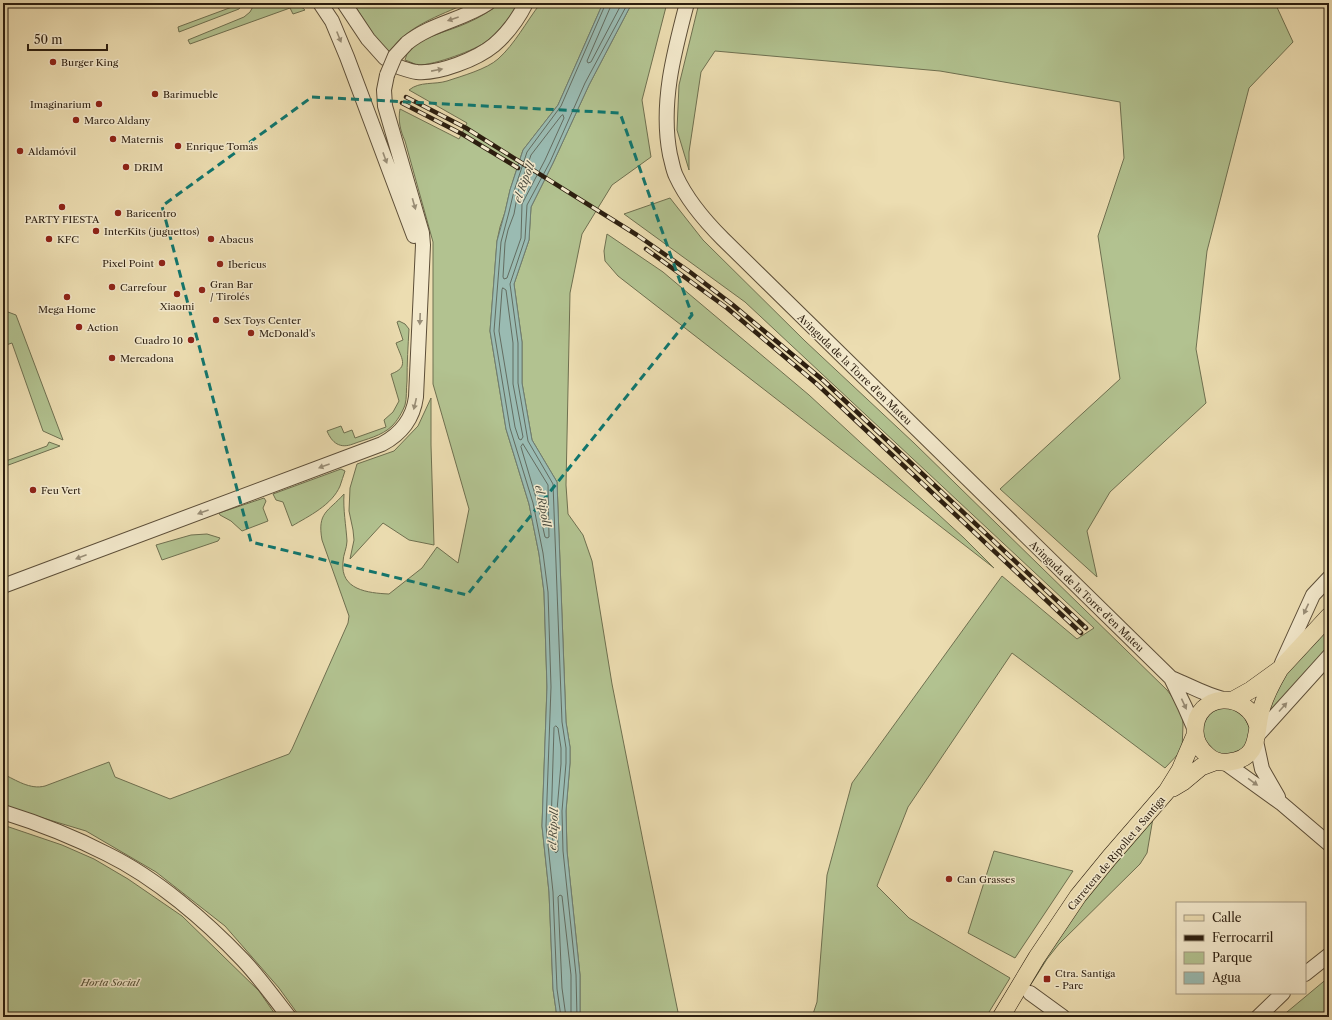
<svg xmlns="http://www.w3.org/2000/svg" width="1332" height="1020" font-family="'Libre Caslon Text',serif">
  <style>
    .green { fill: #b2c290; stroke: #6f7050 }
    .water { fill: #9abbb2; stroke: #6e7c71 }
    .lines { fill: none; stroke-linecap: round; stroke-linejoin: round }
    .shore { stroke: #636c60; stroke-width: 1 }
    .minor-casing { stroke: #5c4e38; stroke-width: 16 }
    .major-casing { stroke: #2c1e0f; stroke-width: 18 }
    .minor { stroke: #f3e9cc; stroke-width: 14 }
    .major { stroke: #ecddb1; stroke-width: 17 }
    .rail-casing { stroke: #2c1e0f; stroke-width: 4.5 }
    .rail { stroke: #f3e9cc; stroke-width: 3; stroke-dasharray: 9; stroke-linecap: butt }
    .minor-bridge-casing { stroke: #5c4e38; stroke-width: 16; stroke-linecap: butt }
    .minor-bridge { stroke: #f3e9cc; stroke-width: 14 }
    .oneway { fill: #998e77 }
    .marked { fill: none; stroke: #0f766e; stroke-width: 3; stroke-dasharray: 8 5; stroke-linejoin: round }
    .poi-dot { fill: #8f2418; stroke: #f3e9cc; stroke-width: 1.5 }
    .labels { text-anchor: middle; stroke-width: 3; stroke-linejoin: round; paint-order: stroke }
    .poi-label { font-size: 10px; fill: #2c1e0f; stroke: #f3e9cc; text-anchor: start }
    .street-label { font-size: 10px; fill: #2c1e0f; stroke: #f3e9cc }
    .park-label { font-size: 10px; font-style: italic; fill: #544f36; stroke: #f3e9cc }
    .water-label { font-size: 11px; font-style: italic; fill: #4d4d40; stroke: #f3e9cc }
  </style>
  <rect width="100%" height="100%" fill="#ecddb1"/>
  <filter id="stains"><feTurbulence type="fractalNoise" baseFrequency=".005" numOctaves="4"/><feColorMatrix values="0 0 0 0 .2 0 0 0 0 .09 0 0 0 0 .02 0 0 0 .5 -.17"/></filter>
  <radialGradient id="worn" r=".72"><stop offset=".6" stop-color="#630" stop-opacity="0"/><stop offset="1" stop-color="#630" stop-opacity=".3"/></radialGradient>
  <path class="green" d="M231 3H244L239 9 179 32 178 27 232 7Z
    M255 3H297L305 10 293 14 290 8 190 44 188 40 244 17 250 12Z
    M353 3H467C439 16 406 26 389 53L377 40Z
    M501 3H519C510 17 500 30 487 41 476 50 434 65 419 65 415 65 409 61 405 60 406 57 407 53 408 51 420 37 450 31 467 23 479 18 490 11 501 3Z
    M549 3H603L558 105 523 150 510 190 505 212 500 227 497 241 490 331 506 429 529 504 539 554 544 592 547 687 542 826 549 892 553 989 557 1017H300L279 988 225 926 156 872 86 831 3 806V774C16 780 30 790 45 786L109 762 115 777 170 799 289 754 292 749 348 623 349 616 322 540C317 512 328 512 344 494 343 510 346 525 347 541 347 548 343 555 343 562 340 590 368 593 389 594L422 568 437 547 458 563 469 509 433 384V242L405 141C400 130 398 120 400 109L459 139 467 123 409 90C420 81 434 85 447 81 462 76 487 69 498 59 515 44 526 22 540 4L548 5Z
    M632 3H667L642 100 651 157 612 185 582 234 570 293 566 485 568 514 583 535 592 561 612 684 644 846 679 1017H580V975L567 851 566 811 570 763V747L566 722 557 482 532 440 522 383V342L514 284 529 240 531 207 553 163 589 85Z
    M699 3H1275L1293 42 1249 88 1207 251 1196 349 1206 403 1110 492 1087 531 1097 577 1000 489 1120 379 1098 236 1124 158 1120 102 940 71 715 51 701 72 689 152V170L677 130 679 85Z
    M670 198 703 240 805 341 914 443 1167 690 1182 710 1183 725 1182 750 1165 768 1012 653 908 807 877 886 909 918 1010 978 986 1017H812L817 1002 827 875 852 783 1002 576 1077 639 1094 628 745 302 624 214Z
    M607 234 663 272 809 395 964 538 994 568 618 276 605 261 604 251Z
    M8 312 16 315 63 440 43 431 12 343 3 346V314Z
    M399 321 405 324 409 329C408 346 407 363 407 381 406 389 407 398 405 405 402 413 397 421 392 426 382 436 366 439 353 444 340 449 332 443 327 431L341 426 344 433 352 430 355 438 386 427 384 420 393 412 399 401 391 374C410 367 401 358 396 343L403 340 397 322Z
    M431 398V445L434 545 409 540 383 523 350 559 354 540 353 530 349 511 350 488 357 464 394 451 418 426Z
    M49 442 60 446 3 467V462L47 446Z
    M341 469 345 471C343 476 342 481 340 486 332 505 309 516 292 526L283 502 276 500 273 494Z
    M264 498 266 501 263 508 268 521 242 531 231 521 220 515 219 513Z
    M207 534 220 538 218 541 162 560 156 545 191 535Z
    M1329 625V646L1265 722 1277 682Z
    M1227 706 1243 714 1251 731 1246 748 1231 758 1206 752 1199 721 1204 714Z
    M1153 818 1147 853 1140 864 1059 944 1047 959 1028 989 1034 974 1086 897Z
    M3 825 62 845 94 859 128 879 182 916 259 991 277 1017H3Z
    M994 851 1073 871 1015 958 968 933Z
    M1329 977V1017H1281Z"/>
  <path class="water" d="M603 3H632L589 85 553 163 531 207 529 240 514 284 522 342V383L532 440 557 482 566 722 570 747V763L566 811 567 851 580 975V1017H557L553 989 549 892 542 826 547 687 544 592 539 554 529 504 506 429 490 331 497 241 505 212 510 190 523 150 558 105Z"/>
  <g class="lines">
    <path class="shore" d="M611 3 610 8 587 61 588 63 591 62 622 3
      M563 115 564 118 545 160 522 204 521 238 507 278 504 279 503 277 505 243 508 230 514 214 518 192 531 155 561 116Z
      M503 288 506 290 513 343V384L523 437 521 440 519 439 515 427 499 331 502 290Z
      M523 444 548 485 549 537 547 538 545 537 537 501 521 447Z
      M556 726 558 728 561 748V764L557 810 558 851 556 853 554 851 551 826 554 728Z
      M561 1017 557 989 553 892 546 826 551 687 548 592 543 553 533 503 510 428 494 331 501 242 509 212 514 191 527 152 561 106 606 3
      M566 1017 562 988 558 897 560 895 562 896 571 975V1017
      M577 1017 576 975 563 851 562 811 566 763V748L562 722 553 484 528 441 518 383V343L510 284 525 239 527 205 550 162 585 83 628 3"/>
    <g class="minor-casing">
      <path id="minor" d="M320 3 332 21 347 57 414 236
        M344 3 368 39 385 58
        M687 3C674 52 660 104 670 155 672 162 673 170 676 176 687 200 704 220 723 239L1171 678 1185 707 1195 730
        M407 43C432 23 463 20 488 3
        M399 67C405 69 410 71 417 72 439 74 477 59 494 45 508 33 518 19 526 3
        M3 586 382 444C401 434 413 419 416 397L423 245 422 233 385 106 384 90 387 75
        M1282 663 1313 595 1329 578
        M1171 678C1189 685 1203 694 1223 699
        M1257 736 1329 656
        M1256 741 1262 769 1278 797
        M1224 762 1281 803 1329 844
        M3 812C38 823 74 837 107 854 156 878 206 921 243 960 260 978 274 998 289 1017
        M1305 974 1329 955
        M1030 993 1063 1017
        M1258 1017 1283 993"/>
    </g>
    <g class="major-casing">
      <path id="major" d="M1233 700 1251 690 1280 669 1329 616
        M1258 727C1248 689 1195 692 1195 731 1195 741 1200 749 1207 755 1213 761 1221 763 1229 762 1263 758 1254 730 1262 707 1266 694 1273 681 1280 669
        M1173 788 1183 782 1201 767 1217 761
        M1001 1017 1037 957 1078 896 1109 858 1167 791 1180 770 1195 735"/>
    </g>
    <use href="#minor" class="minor"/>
    <use href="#major" class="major"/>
    <g class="rail-casing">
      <path id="rail" d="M406 97 466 128 637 235 690 272 733 305 824 381 1086 628
        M402 103 462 134 518 168
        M646 249 727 308 818 385 1081 633"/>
    </g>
    <use href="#rail" class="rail"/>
    <g class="minor-bridge-casing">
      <path id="minor-bridge" d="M387 75 395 56 407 43"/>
    </g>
    <use href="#minor-bridge" class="minor-bridge"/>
  </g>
  <defs><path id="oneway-solid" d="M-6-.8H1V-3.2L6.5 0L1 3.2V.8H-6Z"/></defs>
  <g class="oneway">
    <use href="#oneway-solid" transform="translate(453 19) rotate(161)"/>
    <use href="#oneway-solid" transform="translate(339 37) rotate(68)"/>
    <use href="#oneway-solid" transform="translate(437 70) rotate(-11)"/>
    <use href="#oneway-solid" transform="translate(385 158) rotate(70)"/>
    <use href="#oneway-solid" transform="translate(414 204) rotate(74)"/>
    <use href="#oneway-solid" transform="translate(420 319) rotate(92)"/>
    <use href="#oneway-solid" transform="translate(415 404) rotate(103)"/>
    <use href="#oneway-solid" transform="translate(324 466) rotate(160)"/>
    <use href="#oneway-solid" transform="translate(203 512) rotate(160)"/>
    <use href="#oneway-solid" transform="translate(81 557) rotate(159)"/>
    <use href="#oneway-solid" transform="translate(1306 609) rotate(115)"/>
    <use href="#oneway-solid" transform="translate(1184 704) rotate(65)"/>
    <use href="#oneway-solid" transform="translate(1283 707) rotate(-48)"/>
    <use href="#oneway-solid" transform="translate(1253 782) rotate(36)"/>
  </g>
  <path class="marked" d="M312 97 620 113 692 315 467 595 251 542 162 206Z"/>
  <g class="poi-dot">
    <circle cx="53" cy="62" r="4"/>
    <circle cx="155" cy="94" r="4"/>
    <circle cx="99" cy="104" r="4"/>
    <circle cx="76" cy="120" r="4"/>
    <circle cx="113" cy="139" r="4"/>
    <circle cx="178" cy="146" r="4"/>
    <circle cx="20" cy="151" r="4"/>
    <circle cx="126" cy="167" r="4"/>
    <circle cx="62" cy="207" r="4"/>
    <circle cx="118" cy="213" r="4"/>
    <circle cx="96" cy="231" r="4"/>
    <circle cx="49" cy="239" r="4"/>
    <circle cx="211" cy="239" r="4"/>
    <circle cx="162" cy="263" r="4"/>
    <circle cx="220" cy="264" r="4"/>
    <circle cx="112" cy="287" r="4"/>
    <circle cx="202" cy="290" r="4"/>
    <circle cx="177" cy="294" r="4"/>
    <circle cx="67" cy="297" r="4"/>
    <circle cx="216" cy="320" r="4"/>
    <circle cx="79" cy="327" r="4"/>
    <circle cx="251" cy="333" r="4"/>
    <circle cx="191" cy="340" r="4"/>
    <circle cx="112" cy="358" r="4"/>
    <circle cx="33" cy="490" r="4"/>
    <circle cx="949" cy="879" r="4"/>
    <rect x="1043" y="975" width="8" height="8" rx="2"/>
  </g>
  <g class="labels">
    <g class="poi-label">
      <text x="61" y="66">Burger King</text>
      <text x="163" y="98">Barimueble</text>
      <text x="91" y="108" text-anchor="end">Imaginarium</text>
      <text x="84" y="124">Marco Aldany</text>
      <text x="121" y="143">Maternis</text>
      <text x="186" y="150">Enrique Tomás</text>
      <text x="28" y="155">Aldamóvil</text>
      <text x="134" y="171">DRIM</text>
      <text x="126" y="217">Baricentro</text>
      <text x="62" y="223" text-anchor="middle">PARTY FIESTA</text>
      <text x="104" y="235">InterKits (juguettos)</text>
      <text x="57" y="243">KFC</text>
      <text x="219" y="243">Abacus</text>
      <text x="154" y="267" text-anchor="end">Pixel Point</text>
      <text x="228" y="268">Ibericus</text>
      <text x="210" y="288">Gran Bar<tspan x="210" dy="12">/ Tirolés</tspan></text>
      <text x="120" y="291">Carrefour</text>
      <text x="177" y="310" text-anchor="middle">Xiaomi</text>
      <text x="67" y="313" text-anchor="middle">Mega Home</text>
      <text x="224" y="324">Sex Toys Center</text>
      <text x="87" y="331">Action</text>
      <text x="259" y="337">McDonald's</text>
      <text x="183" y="344" text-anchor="end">Cuadro 10</text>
      <text x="120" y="362">Mercadona</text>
      <text x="41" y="494">Feu Vert</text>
      <text x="957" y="883">Can Grasses</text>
      <text x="1055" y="977">Ctra. Santiga<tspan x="1055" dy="12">- Parc</tspan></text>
    </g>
    <g class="street-label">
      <text transform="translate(855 369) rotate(44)" y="4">Avinguda de la Torre d'en Mateu</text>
      <text transform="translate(1087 596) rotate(44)" y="4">Avinguda de la Torre d'en Mateu</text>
      <text transform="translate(1116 853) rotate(-50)" y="4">Carretera de Ripollet a Santiga</text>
    </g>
    <g class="park-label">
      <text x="110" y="986">Horta Social</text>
    </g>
    <g class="water-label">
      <text transform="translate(524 182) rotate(-70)" y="4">el Ripoll</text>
      <text transform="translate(543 506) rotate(79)" y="4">el Ripoll</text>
      <text transform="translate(553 829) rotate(-87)" y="4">el Ripoll</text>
    </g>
  </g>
  <rect width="1332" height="1020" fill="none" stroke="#ecddb1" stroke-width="16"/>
  <rect x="4" y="4" width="1324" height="1012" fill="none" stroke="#2c1e0f" stroke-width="2"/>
  <rect x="8" y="8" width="1316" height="1004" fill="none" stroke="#2c1e0f"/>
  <rect x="1176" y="902" width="130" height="92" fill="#f3e9cc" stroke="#a39880"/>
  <rect x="1184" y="915" width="20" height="6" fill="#ecddb1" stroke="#a39880"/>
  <text x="1212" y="922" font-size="12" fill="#2c1e0f">Calle</text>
  <rect x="1184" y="935" width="20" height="6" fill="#2c1e0f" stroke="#a39880"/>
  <text x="1212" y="942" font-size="12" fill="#2c1e0f">Ferrocarril</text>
  <rect x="1184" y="952" width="20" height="12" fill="#b2c290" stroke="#a39880"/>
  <text x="1212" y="962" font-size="12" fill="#2c1e0f">Parque</text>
  <rect x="1184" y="972" width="20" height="12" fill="#9abbb2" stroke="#a39880"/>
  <text x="1212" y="982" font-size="12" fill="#2c1e0f">Agua</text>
  <path d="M28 44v6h79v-6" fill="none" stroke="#2c1e0f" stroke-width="2"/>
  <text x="34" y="44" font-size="12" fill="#2c1e0f" stroke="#f3e9cc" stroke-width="3" paint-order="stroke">50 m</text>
  <rect width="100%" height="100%" filter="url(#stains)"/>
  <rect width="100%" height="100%" fill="url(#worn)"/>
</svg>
